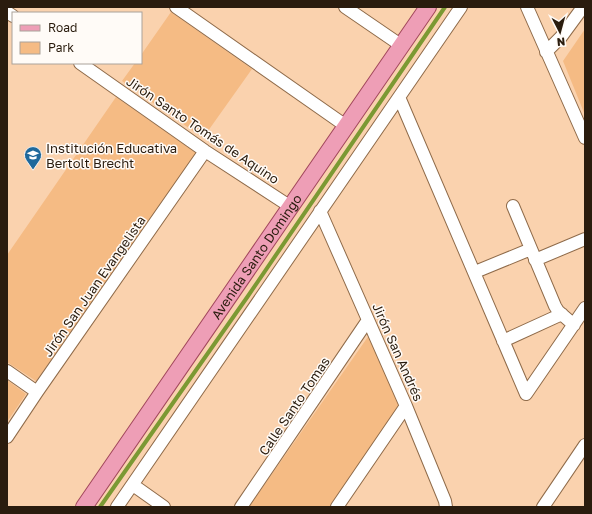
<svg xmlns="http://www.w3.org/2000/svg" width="592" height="514" font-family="'Golos Text',sans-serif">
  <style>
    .green { fill: #f5bb84 }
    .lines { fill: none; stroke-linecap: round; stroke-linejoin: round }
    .stream { stroke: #7b9933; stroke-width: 4 }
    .minor-casing { stroke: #8f6b4a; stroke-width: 14 }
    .major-casing { stroke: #a2475c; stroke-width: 18 }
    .minor { stroke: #fff; stroke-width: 12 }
    .major { stroke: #ee9eb6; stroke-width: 16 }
    .labels { text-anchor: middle; stroke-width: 3; stroke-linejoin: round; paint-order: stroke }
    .street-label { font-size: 13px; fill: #2a1c0e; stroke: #fffbf7 }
    .poi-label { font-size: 13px; fill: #2a1c0e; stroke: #fffbf7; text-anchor: start }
  </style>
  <rect width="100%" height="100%" fill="#fad2ae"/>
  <path class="green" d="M171 12 252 69 203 138 122 81 135 63H141V55Z
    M585 29V115L563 61Z
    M116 97 196 153 36 381 7 362V255Z
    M372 331 405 401 335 507H249Z
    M7 380 26 394 7 422Z"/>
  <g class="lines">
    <path class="stream" d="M100 507 248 296 445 7"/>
    <g class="minor-casing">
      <path id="minor" d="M176 7 346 126
        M345 7 402 46
        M527 7 585 138
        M7 12 13 16
        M546 52 561 37 583 7
        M80 63 205 151 291 207
        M399 97 526 394
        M513 206 555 306 558 311 574 325
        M320 211 406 406 445 501 446 507
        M535 260 585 239
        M475 272 531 249
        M503 341 562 314
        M7 371 37 392
        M526 394 585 308
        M7 437 37 392 205 151
        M133 485 164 507
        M117 507 461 7
        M241 507 368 320
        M337 507 406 406
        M543 507 585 445"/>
    </g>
    <g class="major-casing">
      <g id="major">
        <path id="s1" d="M84 507 428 7"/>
      </g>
    </g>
    <use href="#minor" class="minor"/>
    <use href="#major" class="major"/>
  </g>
  <defs>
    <g id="school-pin" transform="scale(0.9)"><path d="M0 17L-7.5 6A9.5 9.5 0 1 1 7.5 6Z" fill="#1e689b" stroke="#fffbf7"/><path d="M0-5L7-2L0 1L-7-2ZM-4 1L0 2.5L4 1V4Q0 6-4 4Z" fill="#fff"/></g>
  </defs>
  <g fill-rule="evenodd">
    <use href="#school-pin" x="33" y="155"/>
  </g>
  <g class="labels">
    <g class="street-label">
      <text transform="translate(203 130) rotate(34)" y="5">Jirón Santo Tomás de Aquino</text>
      <text dy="5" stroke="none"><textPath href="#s1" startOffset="304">Avenida Santo Domingo</textPath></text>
      <text transform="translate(94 286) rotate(-55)" y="5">Jirón San Juan Evangelista</text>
      <text transform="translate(398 352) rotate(66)" y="5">Jirón San Andrés</text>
      <text transform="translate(294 406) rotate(-56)" y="5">Calle Santo Tomas</text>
    </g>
    <g class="poi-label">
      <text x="46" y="153">Institución Educativa<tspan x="46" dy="15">Bertolt Brecht</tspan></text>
    </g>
  </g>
  <rect width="592" height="514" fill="none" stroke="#2a1c0e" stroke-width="16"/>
  <rect x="12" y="12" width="130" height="52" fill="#fffbf7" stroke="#aaa29a"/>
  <rect x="20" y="25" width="20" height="6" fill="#ee9eb6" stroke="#aaa29a"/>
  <text x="48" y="32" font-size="12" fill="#2a1c0e">Road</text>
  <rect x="20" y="42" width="20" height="12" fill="#f5bb84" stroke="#aaa29a"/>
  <text x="48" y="52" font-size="12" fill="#2a1c0e">Park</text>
  <g transform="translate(560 32) rotate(174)" stroke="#fffbf7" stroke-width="3" paint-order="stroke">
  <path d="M0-3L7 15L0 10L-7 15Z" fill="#2a1c0e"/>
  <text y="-6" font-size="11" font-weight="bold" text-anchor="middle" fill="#2a1c0e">N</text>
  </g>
</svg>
